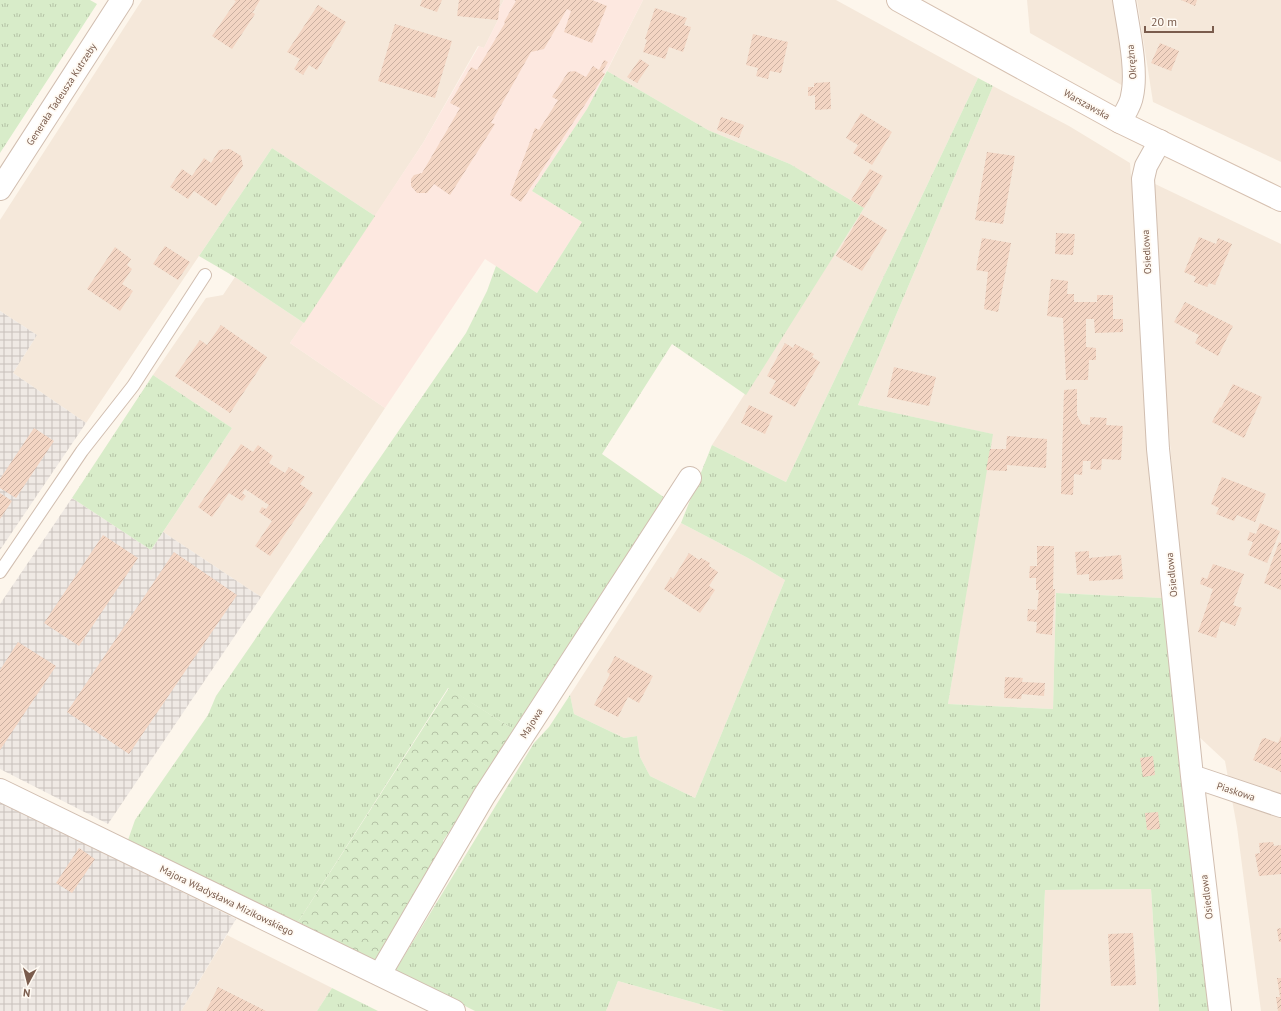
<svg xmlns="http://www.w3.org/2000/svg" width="1281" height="1011" font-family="'PT Sans',sans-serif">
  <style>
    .residential { fill: #f5e8da }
    .commercial { fill: #fde8e0 }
    .industrial { fill: url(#industrial-grid) }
    .grass { fill: url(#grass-tufts) }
    .forest { fill: url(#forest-crowns) }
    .building { fill: url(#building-hatch) }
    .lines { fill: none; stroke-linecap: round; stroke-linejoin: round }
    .service-casing { stroke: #d1beb0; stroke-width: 14 }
    .minor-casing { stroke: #d1beb0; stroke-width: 24 }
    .secondary-casing { stroke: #d6c0b0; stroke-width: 24 }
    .service { stroke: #fff; stroke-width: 12 }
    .minor { stroke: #fff; stroke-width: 22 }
    .secondary { stroke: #fff; stroke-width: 22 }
    .labels { text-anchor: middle; stroke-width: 3.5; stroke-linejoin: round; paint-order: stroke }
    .street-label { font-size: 10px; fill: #7a5c4d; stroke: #fffaf3 }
  </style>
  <defs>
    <pattern id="industrial-grid" width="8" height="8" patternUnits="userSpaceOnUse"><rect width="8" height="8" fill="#efe9e4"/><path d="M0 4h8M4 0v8" fill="none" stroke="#c7c0bb"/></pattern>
    <pattern id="grass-tufts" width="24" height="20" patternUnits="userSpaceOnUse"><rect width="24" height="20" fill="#d8ecc9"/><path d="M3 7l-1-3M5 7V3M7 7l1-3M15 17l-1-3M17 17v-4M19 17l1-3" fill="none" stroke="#b4c2a5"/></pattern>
    <pattern id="forest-crowns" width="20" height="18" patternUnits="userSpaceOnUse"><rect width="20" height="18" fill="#d8ecc9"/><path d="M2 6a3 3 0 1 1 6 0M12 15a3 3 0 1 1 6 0" fill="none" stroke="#b4c2a5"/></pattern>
    <pattern id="building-hatch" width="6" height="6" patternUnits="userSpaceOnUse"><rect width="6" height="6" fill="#f3d5c3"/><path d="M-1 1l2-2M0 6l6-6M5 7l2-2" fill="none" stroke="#cab0a1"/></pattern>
  </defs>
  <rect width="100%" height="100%" fill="#fdf6ec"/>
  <path class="residential" d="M142 0H504L499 9 498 20 484 48 478 46 423 143 375 216 272 148 86 423 13 373 37 335 0 311V220Z
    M643 0H836L978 78 786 482 712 445 864 208 790 164 708 130 607 71Z
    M1027 0H1114L1125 87 1030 33Z
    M1137 0H1281V162L1153 102Z
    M993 86 1069 126 1130 163 1163 598 1056 593 1053 709 948 704 992 434 858 405Z
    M1153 183 1281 244V1011H1261L1237 827 1225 761 1196 734 1182 598 1155 250Z
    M235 277 304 323 290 343 385 408 261 597 163 532 232 428 153 375 206 298 223 295Z
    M681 523 748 558 785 580 695 798 650 776 640 757 637 736 624 738 574 714 570 695Z
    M1151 889 1159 1011H1040L1045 890Z
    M227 935 332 988 317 1011H181Z
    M618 981 724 1011H606Z"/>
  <path class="commercial" d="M504 0H643L587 109 532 191 582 222 537 293 485 259 385 408 290 343 423 143 479 46 484 48 498 20 499 9Z"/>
  <path class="industrial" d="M0 311 37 335 13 373 86 423 0 550Z
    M72 498 151 550 163 532 261 597 108 824 0 769V604Z
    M0 801 236 919 181 1011H0Z"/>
  <path class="grass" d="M0 0H90L97 4 0 153Z
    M607 71 708 130 790 164 864 208 746 395 672 344 602 454 665 498 516 731 448 688 298 922 128 840 135 820 208 715 216 696 466 333 487 291 496 266 537 293 582 222 532 191 587 109Z
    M978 78 993 86 858 405 993 434 948 704 1053 709 1056 593 1163 598 1210 1011H1159L1151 889 1045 890 1040 1011H724L618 981 606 1011H475L395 971 534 743 549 727 570 695 574 714 624 738 637 736 640 757 650 776 695 798 785 580 748 558 681 523 712 445 786 482Z
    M272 148 375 216 304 323 235 277 199 256Z
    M153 375 232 428 151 550 72 498Z
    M332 988 378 1011H317Z"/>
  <path class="forest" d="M449 688 516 731 443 841 446 849 381 964 298 922Z"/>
  <path class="building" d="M234 0H260L253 12Z
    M422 0H442L437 12 420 6Z
    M459 0H500L498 20 457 16Z
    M514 0H592L607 6 592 43 564 32 571 11 567 9 544 49 531 52 491 123 495 124 450 195 434 184 427 193H417L411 186V179L414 175 422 173 460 108 450 103 471 67 477 70 505 23 504 22 516 1Z
    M1181 0H1197L1195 6Z
    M236 1 255 14 232 49 212 36Z
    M318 5 346 22 317 70 309 65 303 75 294 69 300 59 287 52Z
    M655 8 687 18 684 25 691 27 683 52 669 47 665 59 643 52 647 40 645 39Z
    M395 24 452 41 435 98 378 81Z
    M753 34 788 42 781 73 770 71 768 79 756 76 758 68 746 65Z
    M1160 43 1179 51 1171 71 1151 63Z
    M640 59 649 65 637 83 627 77Z
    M604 60 608 62 602 72 605 74 521 202 510 195 535 128 539 130 558 100 552 97 568 72 575 71 586 77 593 66 599 70Z
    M830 82 831 109 815 110V95L808 96V87H814V83Z
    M861 113 892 132 872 165 853 153 858 145 846 138Z
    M721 117 744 125 739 138 717 130Z
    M230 149 241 156 243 166 216 206 194 191 188 199 170 187 182 169 192 176 204 158 211 163 219 150Z
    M987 152 1015 156 1003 224 975 220Z
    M870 169 883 176 864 208 851 200Z
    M861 214 887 230 862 271 836 256Z
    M1056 233 1075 234 1073 255 1055 254Z
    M1199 237 1216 244 1218 238 1232 244 1215 285 1209 283 1207 287 1194 282 1196 277 1184 272Z
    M982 238 1011 243 998 312 984 309 988 272 976 270Z
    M165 246 190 262 178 280 153 264Z
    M115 247 131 259 127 265 132 269 122 284 133 291 120 311 87 289Z
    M1051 279 1068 281 1067 294H1074V302H1097V295H1113V319H1123V332L1095 333 1094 319H1086V347L1096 348V360H1089L1088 380H1066L1063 318 1047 316Z
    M1185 302 1233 326 1218 356 1195 343 1199 335 1174 322Z
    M221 325 267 357 230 413 175 376 200 340 207 345Z
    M785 343 793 348 795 344 814 354 812 357 820 362 795 407 769 393 776 381 767 376Z
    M894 367 936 377 929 406 887 397Z
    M1233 384 1262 397 1244 438 1212 422 1220 407 1221 408Z
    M1077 389V415L1082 424 1090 425V417L1107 418 1106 425 1123 426 1121 460 1102 459 1101 470 1090 469 1091 461H1083L1082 475 1074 474 1073 495 1061 494 1064 390Z
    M749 405 773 416 765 434 741 423Z
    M34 428 54 441 16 498 0 488V479Z
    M1007 436 1047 439 1046 468 1007 465V471L986 470 990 449H1006Z
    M241 444 253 452 258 445 273 456 269 463 285 473 289 467 305 477 300 484 313 493 270 556 255 546 272 521 259 512 262 507 266 509 269 505 245 489 242 493 246 496 242 501 229 493 212 517 198 507Z
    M1222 477 1266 494 1255 522 1237 515 1234 521 1216 514 1219 508 1211 504Z
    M0 493 12 501 0 519Z
    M1260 523 1280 531 1267 563 1248 555 1253 542 1247 540 1250 532 1256 534Z
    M103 535 138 558 79 646 44 623Z
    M1279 542 1281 543V590L1264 583Z
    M1037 546H1054L1053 589H1055L1052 635 1036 633 1037 622 1027 621 1028 609 1037 610 1039 590H1036V578H1029L1030 566H1037Z
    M1089 551V558L1121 555 1123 579 1089 581V574L1077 575 1075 552Z
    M174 552 237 595 129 754 67 712Z
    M689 553 699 560 701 558 710 563 709 566 718 572 709 586 715 590 700 613 664 589 671 577 673 579Z
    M1213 564 1244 574 1233 605 1242 608 1235 626 1221 621 1216 638 1198 632 1213 589 1200 584 1202 577 1207 579Z
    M18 642 56 666 0 750V670Z
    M615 656 653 676 639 703 628 697 618 717 594 705 610 674 607 672Z
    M1005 677 1023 678 1022 682 1045 683 1044 696 1022 694 1021 699 1004 698Z
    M1281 736V772L1253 760 1262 739 1265 738 1278 743Z
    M1153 756 1155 775 1143 777 1140 758Z
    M1158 812 1160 829 1147 830 1145 813Z
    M1273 842 1274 846 1281 845V874L1259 876 1255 854 1260 853 1259 843Z
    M79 848 95 859 72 893 56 883Z
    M1281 928V942H1279L1277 929Z
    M1133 933 1136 985 1111 986 1108 934Z
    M1277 978H1281V1011H1278L1276 997H1280Z
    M218 987 266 1011H206Z"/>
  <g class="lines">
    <g class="service-casing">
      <path id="service" d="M0 572 82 451 133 386 205 275"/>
    </g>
    <g class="minor-casing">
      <path id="minor" d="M1120 122C1124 114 1131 105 1132 96 1138 70 1128 27 1124 0
        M1160 141 1146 166 1143 179 1158 449 1192 776 1220 1011
        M0 189 122 0
        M1192 776 1281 806
        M0 790 454 1011
        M380 974 484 796 690 478"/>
    </g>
    <g class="secondary-casing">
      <path id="secondary" d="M898 0 1120 122 1281 200"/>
    </g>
    <use href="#service" class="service"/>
    <use href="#minor" class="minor"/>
    <use href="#secondary" class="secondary"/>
  </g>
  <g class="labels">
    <g class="street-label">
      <text transform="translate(1131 62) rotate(-95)" y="4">Okrężna</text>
      <text transform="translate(61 94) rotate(-57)" y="4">Generała Tadeusza Kutrzeby</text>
      <text transform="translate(1087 104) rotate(29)" y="4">Warszawska</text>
      <text transform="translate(1146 252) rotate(-93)" y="4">Osiedlowa</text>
      <text transform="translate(1171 575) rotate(-96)" y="4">Osiedlowa</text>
      <text transform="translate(531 723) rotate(-58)" y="4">Majowa</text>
      <text transform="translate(1236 791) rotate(18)" y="4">Piaskowa</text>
      <text transform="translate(1206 897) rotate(-97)" y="4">Osiedlowa</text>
      <text transform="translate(227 900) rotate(26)" y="4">Majora Władysława Mizikowskiego</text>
    </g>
  </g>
  <g transform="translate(28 983) rotate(187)" stroke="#fffaf3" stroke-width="3" paint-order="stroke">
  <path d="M0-3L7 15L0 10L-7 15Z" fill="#7a5c4d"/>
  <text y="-6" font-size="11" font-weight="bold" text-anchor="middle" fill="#7a5c4d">N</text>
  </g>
  <path d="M1145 26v6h68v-6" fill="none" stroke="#7a5c4d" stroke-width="2"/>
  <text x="1151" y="26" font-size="12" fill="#7a5c4d" stroke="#fffaf3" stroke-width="3" paint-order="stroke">20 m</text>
</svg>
